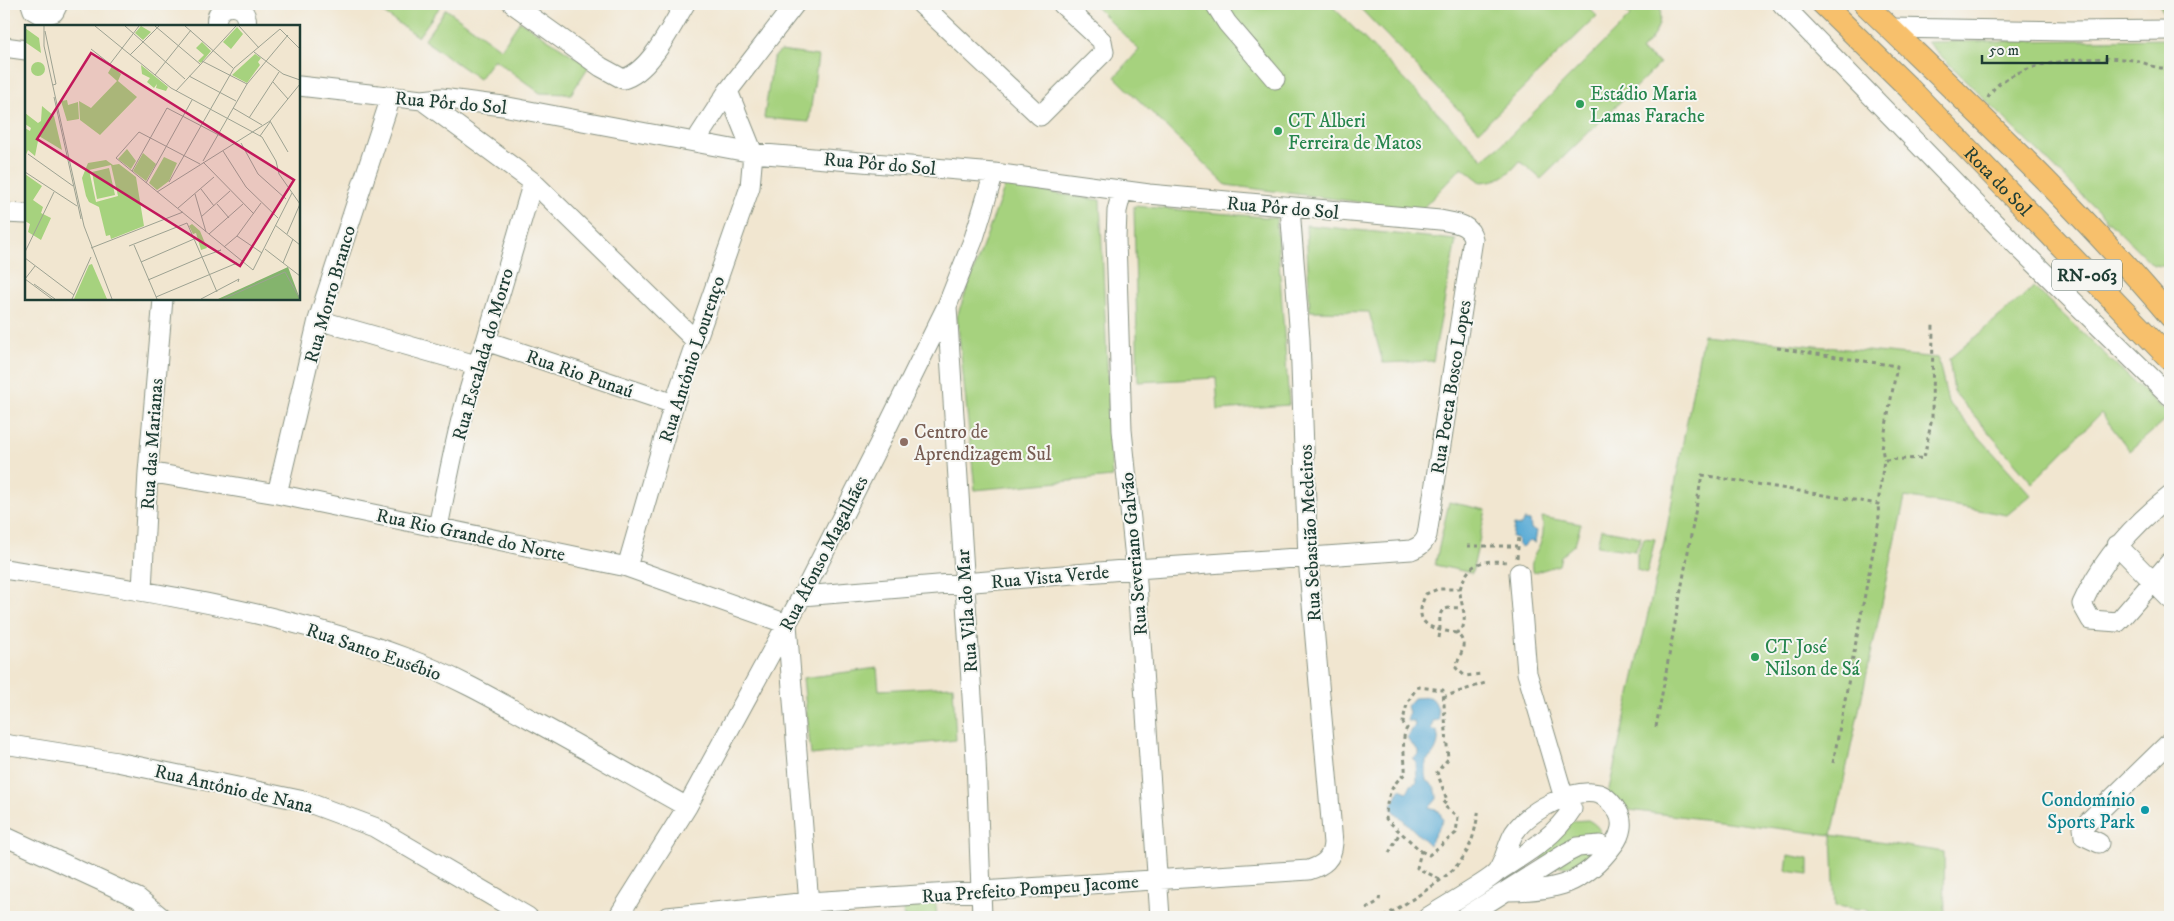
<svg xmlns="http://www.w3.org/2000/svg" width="2174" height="921" font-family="'IM FELL DW Pica',serif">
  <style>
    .green { fill: #a6d27e; stroke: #628859 }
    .water { fill: #5aabd5; stroke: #3c7484 }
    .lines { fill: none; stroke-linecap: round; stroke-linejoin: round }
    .minor-casing { stroke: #889282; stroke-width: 21 }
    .major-casing { stroke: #889282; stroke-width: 24 }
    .path { stroke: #889282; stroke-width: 3; stroke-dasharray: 4 4; stroke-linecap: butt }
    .minor { stroke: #fff; stroke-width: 19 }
    .major { stroke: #f7c06c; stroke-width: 22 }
    .leisure-dot { fill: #2e9e5b; stroke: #f6f6f2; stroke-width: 2 }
    .education-dot { fill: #8d6e63; stroke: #f6f6f2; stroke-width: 2 }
    .culture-dot { fill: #0f9aa8; stroke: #f6f6f2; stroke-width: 2 }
    .labels { text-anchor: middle; stroke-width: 4; stroke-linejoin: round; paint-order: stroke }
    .shield { fill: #f6f6f2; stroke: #60746d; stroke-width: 1 }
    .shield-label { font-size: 18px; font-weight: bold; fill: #1f3d34 }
    .leisure-label { font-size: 19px; fill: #27864d; stroke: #f6f6f2; text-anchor: start }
    .street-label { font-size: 19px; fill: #1f3d34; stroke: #f6f6f2 }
    .education-label { font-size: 19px; fill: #785e54; stroke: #f6f6f2; text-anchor: start }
    .culture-label { font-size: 19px; fill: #0d838f; stroke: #f6f6f2; text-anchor: end }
    .inset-road { fill: none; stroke: #9da292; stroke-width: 1 }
    .view { fill: #c2185b; fill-opacity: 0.15; stroke: #c2185b; stroke-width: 2.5 }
    .inset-edge { fill: none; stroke: #1f3d34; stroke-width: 2.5 }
  </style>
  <rect width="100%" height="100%" fill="#f6f6f2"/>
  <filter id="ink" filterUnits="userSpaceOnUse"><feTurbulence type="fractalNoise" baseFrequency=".02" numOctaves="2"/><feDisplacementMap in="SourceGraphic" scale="10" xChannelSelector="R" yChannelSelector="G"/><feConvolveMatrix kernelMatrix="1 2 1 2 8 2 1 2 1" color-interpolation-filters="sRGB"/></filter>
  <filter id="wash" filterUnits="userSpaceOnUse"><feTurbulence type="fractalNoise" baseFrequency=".0096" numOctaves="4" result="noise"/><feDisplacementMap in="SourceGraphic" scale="20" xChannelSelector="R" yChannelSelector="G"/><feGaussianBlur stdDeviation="1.12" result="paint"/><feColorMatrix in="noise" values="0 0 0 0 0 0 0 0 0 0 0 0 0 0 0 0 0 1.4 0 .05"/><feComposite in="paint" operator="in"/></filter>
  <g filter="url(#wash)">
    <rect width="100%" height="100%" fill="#f1e6d0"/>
    <path class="green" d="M371 4H442L418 37Z
      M1093 4H1330L1483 159 1501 145 1630 16 1619 4H1661C1661 27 1656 34 1641 51L1660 63 1541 179 1520 161C1508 175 1500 181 1481 182L1462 167 1421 210 1226 185 1115 77 1139 50Z
      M1356 4H1585L1597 16 1479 131Z
      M2160 4H2170V32Z
      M446 9 501 49 520 21 589 66 571 94 540 93 494 59 479 79 424 40Z
      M2170 39V267L2153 265 1927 42Z
      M780 51 818 56 809 122 764 118 773 59Z
      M1005 186 1100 200 1112 477 975 490 957 316Z
      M1134 206 1276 218 1289 405 1218 410 1216 378 1138 382Z
      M1306 225 1456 240 1433 361 1383 363 1369 312 1310 311Z
      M2034 287 2170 416 2130 451 2101 413 2032 483 1954 392 1949 359Z
      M1703 335 1938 358 1948 402 2031 495 2007 515 1905 497 1832 835 1944 852 1945 917H1871L1867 910 1835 906 1832 835 1605 807 1666 533Z
      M1449 502 1486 510 1472 573 1435 565Z
      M1542 517 1581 524 1575 544 1561 556 1559 565 1533 573C1528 559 1538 552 1542 538 1544 531 1543 524 1542 517Z
      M1601 529 1641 537 1635 551 1597 546Z
      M1644 538 1655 539 1647 573 1637 570V553Z
      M877 668 879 690 953 686 956 740 811 755 803 678Z
      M1588 820C1600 826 1602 833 1604 847 1584 862 1566 873 1541 862L1542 849 1570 821Z
      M1788 855 1809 859V874L1786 871Z
      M935 897 937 917H904L902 901Z"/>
    <path class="water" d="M1524 520 1530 521 1531 529 1537 531 1535 543 1529 541 1523 547 1518 545 1517 538 1512 537 1514 525 1520 526Z
      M1430 697C1438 702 1438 712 1439 720L1433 721 1431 729 1437 732C1441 742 1435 755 1426 761V781C1435 784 1437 790 1437 799L1429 808 1439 811 1443 820 1429 845 1391 808 1400 789 1407 792 1411 785 1417 782 1416 762 1413 759 1419 754V751L1410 743 1407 738 1415 725 1413 721H1407L1409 713 1407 706 1414 698Z"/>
  </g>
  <g filter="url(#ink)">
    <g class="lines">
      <g class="minor-casing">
        <path id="minor" d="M31 4 33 10 43 16 54 12 58 4
          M513 4 601 67 623 79C650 72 671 27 685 4
          M921 4 1040 116 1104 52 1102 41 1062 4
          M1215 4 1227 23 1275 79
          M1782 4 2011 240 2170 396
          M217 26C212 0 251 0 246 26
          M1890 28 2071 31 2170 30
          M4 47 26 50
          M299 86 422 100 441 98 503 106 753 153 994 173 1149 194 1440 220C1454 223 1470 223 1473 239L1427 535C1424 544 1419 547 1411 550L1136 569 802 596
          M422 100 533 182 695 340
          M695 142 728 91 795 4
          M1122 191 1117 211 1116 239 1122 430 1136 569 1160 917
          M4 213 26 214
          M947 307 976 759 982 917
          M318 320 476 365
          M486 341 674 404
          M148 472 277 494 627 567 787 624
          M277 494 318 320 391 97
          M2170 496C2133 525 2101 561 2082 604L2091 620 2118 622 2170 562
          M438 527C451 464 462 400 486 341L533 182
          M2117 545 2170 599
          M627 567 674 404 750 187 753 153 728 91
          M4 569C139 590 277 610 406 658 450 674 491 697 532 720 584 748 635 778 687 807
          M1519 573 1527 673 1564 798
          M142 590 148 472 163 299
          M787 624 810 917
          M4 744 117 762 304 801 374 827 528 917
          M4 836 138 898 161 917
          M2099 843 2084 836 2083 828 2088 822 2170 742
          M1497 872C1526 853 1553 839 1572 809
          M618 917 687 807 802 596 879 444 947 306 974 238 994 173
          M667 917 809 902 1309 870C1324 865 1332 859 1333 843L1308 559 1300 339 1290 208
          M1428 917C1440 909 1491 880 1497 872 1505 861 1507 845 1514 833 1528 811 1573 787 1599 794 1608 797 1613 805 1618 812 1624 822 1621 835 1614 844 1584 885 1555 891 1506 891
          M1465 917 1568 852 1578 847 1600 845"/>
      </g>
      <g class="major-casing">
        <g id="major">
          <path id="s1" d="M1823 4 1909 88 2170 359"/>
          <path d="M1865 4C1969 105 2077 205 2170 316"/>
        </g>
      </g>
      <path class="path" d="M1988 98C2004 60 2097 55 2133 60 2147 62 2156 71 2170 67
        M1777 348 1897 366 1882 448 1884 460
        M1467 546H1517
        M1517 558 1519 537
        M1460 589C1468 563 1481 559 1507 562
        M1456 633 1462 630C1468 613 1460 606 1460 589H1438L1426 594C1411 625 1431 629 1456 633 1471 644 1458 655 1456 668L1465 676 1482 674
        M1439 638C1443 617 1431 606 1462 608
        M1443 697 1485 683
        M1656 727 1702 475 1878 504 1884 460 1924 458 1932 418 1933 323
        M1833 763 1879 520 1878 504
        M1421 851 1429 855 1456 833 1458 817 1443 805 1447 800 1437 772 1448 759 1443 690 1418 687C1408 699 1405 708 1403 723L1407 728C1400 740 1406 759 1405 774 1390 785 1386 800 1386 819L1421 851 1417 868 1440 879
        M1389 853 1400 832
        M1366 909 1379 901 1380 894
        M1384 917C1405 903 1448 880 1462 859 1473 844 1476 826 1479 808"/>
      <use href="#minor" class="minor"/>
      <use href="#major" class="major"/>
    </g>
  </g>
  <g class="leisure-dot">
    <circle cx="1580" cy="104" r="5"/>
    <circle cx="1278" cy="131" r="5"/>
    <circle cx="1755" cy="657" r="5"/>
  </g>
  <circle class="education-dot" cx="904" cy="442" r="5"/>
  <circle class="culture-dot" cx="2145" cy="810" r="5"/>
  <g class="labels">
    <rect class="shield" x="2052" y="259.5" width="70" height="31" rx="4"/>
    <g class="shield-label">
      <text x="2087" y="281">RN-063</text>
    </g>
    <g class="leisure-label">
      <text x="1590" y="100">Estádio Maria<tspan x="1590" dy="22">Lamas Farache</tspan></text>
      <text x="1288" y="127">CT Alberi<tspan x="1288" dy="22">Ferreira de Matos</tspan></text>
      <text x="1765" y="653">CT José<tspan x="1765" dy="22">Nilson de Sá</tspan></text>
    </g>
    <g class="street-label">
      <text transform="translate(451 102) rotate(5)" y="7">Rua Pôr do Sol</text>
      <text transform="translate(880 163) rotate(5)" y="7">Rua Pôr do Sol</text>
      <text dy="7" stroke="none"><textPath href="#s1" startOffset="249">Rota do Sol</textPath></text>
      <text transform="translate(1283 207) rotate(5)" y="7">Rua Pôr do Sol</text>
      <text transform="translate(329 294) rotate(-74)" y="7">Rua Morro Branco</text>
      <text transform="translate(482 354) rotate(-74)" y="7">Rua Escalada do Morro</text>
      <text transform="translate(691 359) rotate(-72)" y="7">Rua Antônio Lourenço</text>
      <text transform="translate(580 373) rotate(19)" y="7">Rua Rio Punaú</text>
      <text transform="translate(1450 387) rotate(-81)" y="7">Rua Poeta Bosco Lopes</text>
      <text transform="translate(151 444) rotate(-86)" y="7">Rua das Marianas</text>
      <text transform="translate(1309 533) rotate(-93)" y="7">Rua Sebastião Medeiros</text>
      <text transform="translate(471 534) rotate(12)" y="7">Rua Rio Grande do Norte</text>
      <text transform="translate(823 553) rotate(-63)" y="7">Rua Afonso Magalhães</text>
      <text transform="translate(1133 554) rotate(-95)" y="7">Rua Severiano Galvão</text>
      <text transform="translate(1050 576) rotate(-5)" y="7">Rua Vista Verde</text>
      <text transform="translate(966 611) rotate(-94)" y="7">Rua Vila do Mar</text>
      <text transform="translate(374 651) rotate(19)" y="7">Rua Santo Eusébio</text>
      <text transform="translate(234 788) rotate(13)" y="7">Rua Antônio de Nana</text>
      <text transform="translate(1030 888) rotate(-4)" y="7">Rua Prefeito Pompeu Jacome</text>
    </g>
    <g class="education-label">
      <text x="914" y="438">Centro de<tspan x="914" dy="22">Aprendizagem Sul</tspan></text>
    </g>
    <g class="culture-label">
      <text x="2135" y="806">Condomínio<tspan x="2135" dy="22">Sports Park</tspan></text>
    </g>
  </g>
  <g transform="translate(25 25)">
    <rect width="275" height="275" fill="#f1e6d0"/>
    <path d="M116 1 126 7 118 15 110 8ZM212 2 218 9 206 24 198 17ZM0 3 14 13 16 28 0 17ZM177 17 186 26 176 38 173 36 179 30 171 23ZM230 29 236 33 233 37 235 40 222 58 207 50ZM6 44a7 7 0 1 1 14 0a7 7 0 1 1-14 0ZM116 40 143 62 141 66 131 63 132 59 129 63 122 57 125 53 117 49ZM87 41 96 49 93 56 112 72 75 110 55 95 54 76 66 83 92 56 83 48ZM42 75 43 80 53 77 54 94 42 96 36 76ZM17 81 29 91 37 125 14 111 10 131 3 125 0 132V103L5 106 6 103 0 99V88L13 98 16 96ZM102 124 111 136 106 144 93 134ZM118 128 131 139 121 156 108 146ZM139 132 152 138 144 156 132 165 124 158ZM81 135 88 140 94 139 111 152 119 201 86 214 85 210 81 211 74 182 64 177 61 171 57 153 63 138ZM86 140 93 171 71 177 64 145ZM84 143 90 170 72 174 67 147ZM0 149 17 161 8 175 18 182 16 188 26 193 16 215 3 207 5 199 0 196ZM167 199 175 206 182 223 176 225 171 208 168 209 164 201ZM67 239 82 274H49L64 240Z" fill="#a6d27e" fill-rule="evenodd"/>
    <path d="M263 242 275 274H193Z" fill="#84b46d"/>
    <path class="inset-road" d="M19 1V21L59 201 87 274M70 1 146 63 237 112 251 136 254 149 275 179M100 1 160 54M130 1 175 39M160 1 208 43M214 1 234 23M20 6 31 59 28 60M66 24 94 46M229 27 258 49 275 55M105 30 134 1M177 36 222 59M85 39 114 1M130 50 166 5M164 51 211 76M248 57 263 74M151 66 211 1M29 72 56 194M208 83 237 100M224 93 254 47M245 96 263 127M235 111 245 97M216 118 233 149 261 174M198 126 221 162 253 193M3 129 48 161M178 136 222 59 263 10M178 137 229 189M175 139 114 107 91 133 228 245 267 168M107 146 142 83 211 119M0 147 52 181M144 157 209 43 255 4 275 24M121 158 167 75M176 164 189 181M132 167 245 96 275 59M170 169 181 207M192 179 204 193M153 183 189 152M176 192 205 166M250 200 275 220M184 209 218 179M262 209 275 179M212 211 237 228M109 220 132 274M104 221 162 198 177 232 123 255M199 222 212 211 236 178M66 223 158 187M240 224 275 251M0 227 29 167M0 233 49 270M116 237 169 214M258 238 268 214M0 254 10 241M0 254 27 274M9 259 30 274M192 267 177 232 196 225 193 226M131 272 212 238 209 239M47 274 66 232M176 274 214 254 213 257M198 274 260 247 275 274"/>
    <path class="view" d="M66 28 269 155 215 241 12 114Z"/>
    <rect width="275" height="275" class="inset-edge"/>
  </g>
  <rect width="2174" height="921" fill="none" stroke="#f6f6f2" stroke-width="20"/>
  <path d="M1982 55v8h125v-8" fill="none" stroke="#1f3d34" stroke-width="2.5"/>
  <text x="1989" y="55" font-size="15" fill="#1f3d34" stroke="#f6f6f2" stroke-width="4" paint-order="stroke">50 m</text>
</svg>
